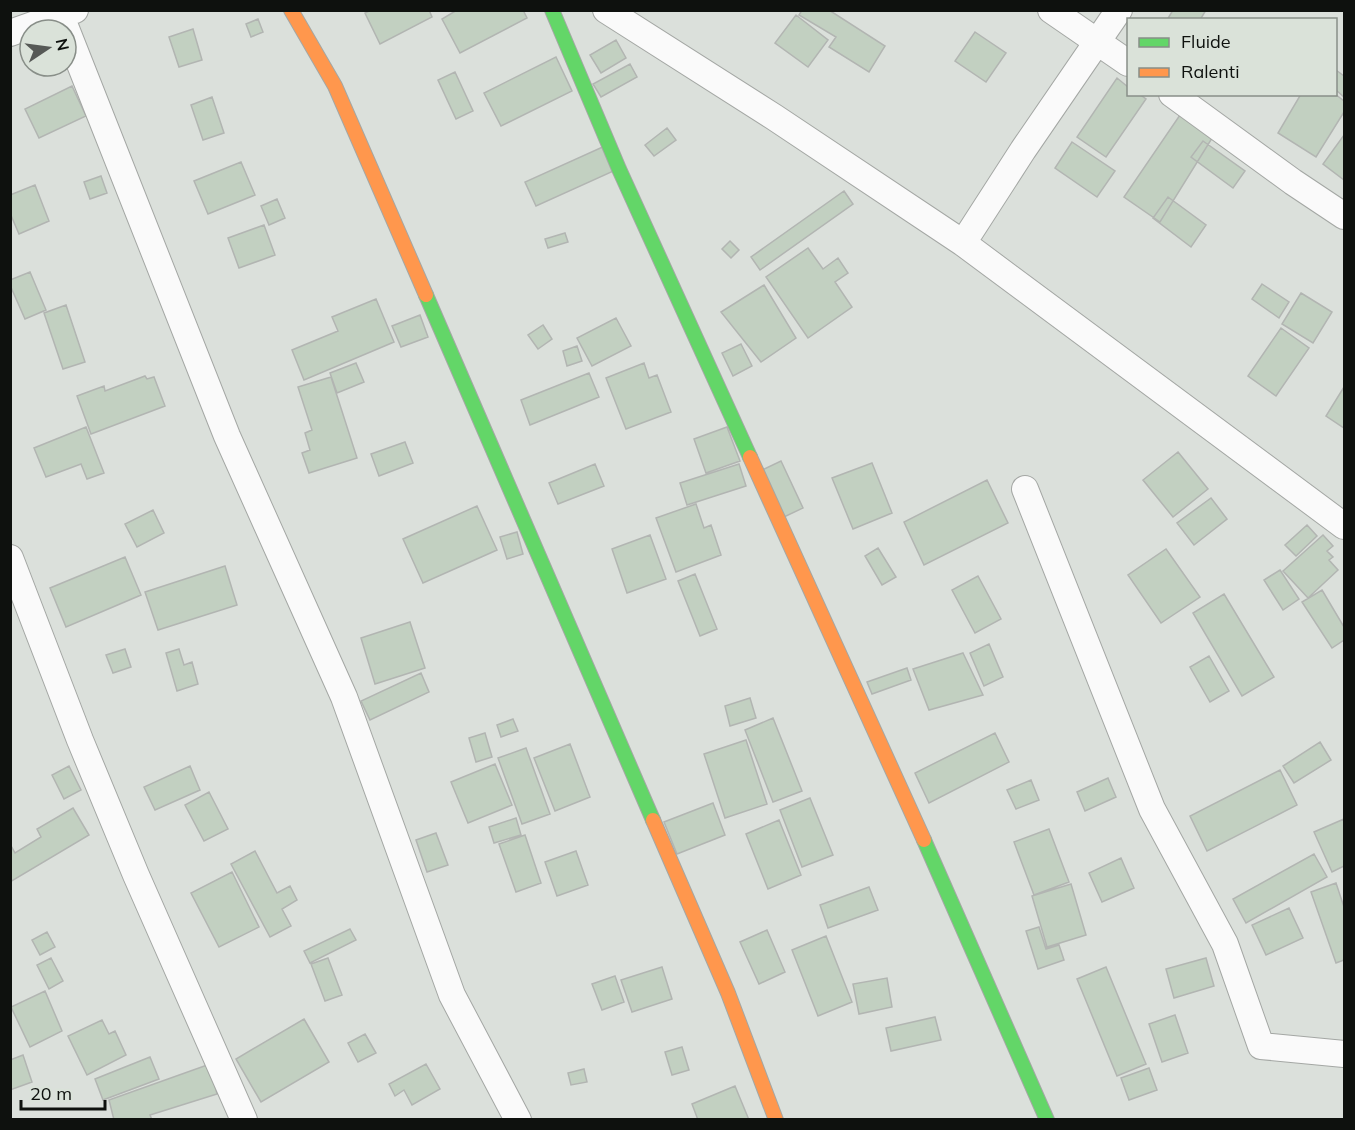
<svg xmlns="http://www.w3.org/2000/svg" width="1355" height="1130" font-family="Mulish,sans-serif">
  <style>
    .building { fill: #c2d0c1; stroke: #b2b5b2; stroke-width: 1.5 }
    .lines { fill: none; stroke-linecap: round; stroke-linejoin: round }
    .street-casing { stroke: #a4a7a4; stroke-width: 28 }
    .fast-casing { stroke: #a4a7a4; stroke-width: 16 }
    .slow-casing { stroke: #a4a7a4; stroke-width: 16 }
    .street { stroke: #fafafa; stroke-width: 26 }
    .fast { stroke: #63d668; stroke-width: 14 }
    .slow { stroke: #ff974d; stroke-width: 14 }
  </style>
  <rect width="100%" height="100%" fill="#dbe0db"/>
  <path class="building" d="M371 10H429L432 17 380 44 365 13Z
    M457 10H523L527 18 460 53 442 19Z
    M802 10H829L885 46 869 72 829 47 836 37 799 15Z
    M1173 10H1206L1200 20H1167Z
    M796 15 828 40 808 67 775 43Z
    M258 19 263 32 251 37 246 24Z
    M193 29 202 60 179 67 169 37Z
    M975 32 1006 53 986 82 955 61Z
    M616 40 626 58 601 73 590 55Z
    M556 57 572 91 501 126 484 93Z
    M630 64 637 77 601 97 593 84Z
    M1336 70 1344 76V97L1336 90Z
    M455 72 473 111 456 119 438 80Z
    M1117 78 1128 87V94H1139L1146 99 1106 157 1077 137Z
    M72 86 86 116 39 138 25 109Z
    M1301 94H1335L1344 101V112L1316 157 1278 133Z
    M212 97 224 133 203 140 191 105Z
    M1180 115 1214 135 1160 222 1124 197Z
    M667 128 676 140 654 156 645 145Z
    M1344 135V180L1323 164Z
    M1203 141 1245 171 1233 188 1191 157Z
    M1072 142 1115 171 1097 197 1055 168Z
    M607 145 618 169 536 206 525 182Z
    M241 162 255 195 208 214 194 181Z
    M101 176 107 193 90 199 84 182Z
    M35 185 49 221 19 234 10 213V195Z
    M844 191 853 204 760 270 751 257Z
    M1168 197 1206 225 1191 247 1153 218Z
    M277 199 285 218 269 225 261 206Z
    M264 225 275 255 239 268 228 238Z
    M565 233 568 242 548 248 545 239Z
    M730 241 739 250 731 258 722 249Z
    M808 248 823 269 838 258 848 273 835 282 852 307 808 338 766 277Z
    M30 272 46 310 25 319 10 285V280Z
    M1262 284 1289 302 1279 318 1252 299Z
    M764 285 796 338 761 362 721 312Z
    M1301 293 1332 312 1313 343 1282 324Z
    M376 299 394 342 304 380 292 350 338 331 332 317Z
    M66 305 85 362 63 369 44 313Z
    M420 315 428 337 401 347 392 326Z
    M616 318 631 346 592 366 577 338Z
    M543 325 552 339 538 349 528 335Z
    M1281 328 1309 348 1276 396 1248 376Z
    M741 344 752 366 733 376 722 353Z
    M577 346 582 361 567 366 563 351Z
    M356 363 364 382 337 393 330 373Z
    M644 363 649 378 657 375 671 412 626 429 606 378Z
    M589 373 599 397 530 425 521 400Z
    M145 376 147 379 154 377 165 406 91 434 77 396 104 386 105 391Z
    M331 377 357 458 309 473 302 453 310 450 305 433 312 430 298 387Z
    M1344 387V428L1326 416Z
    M86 427 104 473 87 479 81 464 46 477 34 448Z
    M727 427 740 461 706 473 694 439Z
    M405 442 413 463 379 476 371 454Z
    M1178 452 1208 489 1173 517 1143 480Z
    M781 461 803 508 784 517 762 470Z
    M872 463 892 513 853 529 832 478Z
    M595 464 604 486 558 504 549 483Z
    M739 464 746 486 687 505 680 483Z
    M987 480 1008 523 924 565 904 522Z
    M1211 498 1227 519 1194 545 1177 523Z
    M696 504 704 528 711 525 721 555 676 572 656 518Z
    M477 506 497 550 423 583 403 539Z
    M153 510 164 533 137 547 125 524Z
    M1307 525 1317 536 1296 556 1285 545Z
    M517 532 523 554 507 559 500 537Z
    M650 535 666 579 627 593 612 549Z
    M1323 535 1333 546 1327 551 1333 557 1329 560 1338 570 1308 598 1283 571Z
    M878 548 896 577 882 585 865 556Z
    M1166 549 1200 597 1161 623 1128 575Z
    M125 557 141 595 66 627 50 588Z
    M225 566 237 605 158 630 145 592Z
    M1280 570 1299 599 1283 610 1264 580Z
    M695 574 717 629 700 636 678 581Z
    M978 576 1001 619 975 633 952 590Z
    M1322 590 1344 627V640L1332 648 1302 602Z
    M1224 594 1274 677 1242 696 1193 613Z
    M410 622 425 668 375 684 361 638Z
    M989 644 1003 677 984 686 970 653Z
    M125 649 131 667 113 673 106 655Z
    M179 649 184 665 192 662 198 684 177 691 166 653Z
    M963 653 983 695 929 710 913 669Z
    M1209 656 1229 691 1210 702 1190 667Z
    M907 668 911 680 872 694 867 682Z
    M421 673 429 692 370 720 361 701Z
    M750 698 756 718 730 726 725 706Z
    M773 718 802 791 773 802 745 730Z
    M513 719 518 731 501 737 497 725Z
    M485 733 492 757 476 762 469 738Z
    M995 733 1009 762 929 803 915 773Z
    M746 740 767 804 725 818 704 754Z
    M1320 742 1331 760 1294 783 1283 766Z
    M570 744 590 797 555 811 534 758Z
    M526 748 550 814 522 824 498 758Z
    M495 764 512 805 468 823 451 782Z
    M69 766 81 790 64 799 52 775Z
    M190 766 200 790 155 810 144 787Z
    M1280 770 1297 805 1207 851 1190 816Z
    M1108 778 1116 797 1085 811 1077 792Z
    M1031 780 1039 800 1016 809 1007 790Z
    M209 792 228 829 204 841 185 805Z
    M810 798 833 855 802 867 780 810Z
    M713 803 725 835 677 854 664 822Z
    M73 808 89 835 10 882V844L15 853 41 837 37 829Z
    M516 818 521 835 494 843 489 827Z
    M1344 819V866L1332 872 1314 832Z
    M779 820 801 875 768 889 746 834Z
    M1049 829 1069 882 1034 895 1014 842Z
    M436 833 448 865 427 872 416 840Z
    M525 835 541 883 516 892 499 844Z
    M255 851 277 893 290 886 297 900 282 909 291 926 270 937 231 864Z
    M576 851 588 885 557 896 545 862Z
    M1314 854 1327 877 1246 923 1233 899Z
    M1121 858 1134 888 1102 902 1089 873Z
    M232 872 259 927 219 947 191 893Z
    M1336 883 1344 907V960L1336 963 1311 892Z
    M1071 884 1086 935 1047 947 1032 896Z
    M869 887 878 910 828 928 820 905Z
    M1289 908 1303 938 1266 955 1252 925Z
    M1039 927 1046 949 1059 945 1064 960 1038 969 1026 931Z
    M350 929 356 940 310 963 304 951Z
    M767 930 785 972 759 984 740 942Z
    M47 932 55 947 40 955 32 940Z
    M826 936 852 1002 818 1016 792 950Z
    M51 958 63 981 49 989 37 965Z
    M328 958 342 995 325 1001 311 964Z
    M1206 958 1214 986 1174 998 1166 969Z
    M662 967 672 999 632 1012 621 980Z
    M1106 967 1146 1064 1117 1076 1077 979Z
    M615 976 624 1002 602 1010 592 984Z
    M887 978 892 1007 859 1014 853 984Z
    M45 991 62 1031 30 1047 11 1007Z
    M1175 1015 1188 1053 1162 1062 1149 1024Z
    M935 1017 941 1040 891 1051 886 1028Z
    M304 1019 329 1062 261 1102 236 1059Z
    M102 1020 109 1034 115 1031 126 1055 87 1075 68 1036Z
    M365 1034 376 1053 358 1062 348 1043Z
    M682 1047 689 1070 672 1075 665 1052Z
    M23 1055 32 1082 10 1090V1060Z
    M150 1057 159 1079 103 1100 95 1079Z
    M210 1064 217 1094 150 1115 152 1120H114L109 1100Z
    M426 1064 440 1089 412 1105 404 1090 395 1096 389 1084Z
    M1149 1068 1157 1090 1129 1100 1121 1078Z
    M584 1069 587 1082 571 1085 568 1073Z
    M735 1086 749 1120H698L692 1104Z"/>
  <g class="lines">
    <g class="street-casing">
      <path id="street" d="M606 10 774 117 963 243 1344 526
        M1051 10 1128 63
        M61 16 227 436 344 697 452 995 518 1120
        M10 33 75 10
        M1172 94 1293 182 1344 216
        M963 243 1023 150 1119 10
        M1025 489 1152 809 1225 944 1261 1046 1344 1054
        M10 558 80 740 136 875 244 1120"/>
    </g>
    <g class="fast-casing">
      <path id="fast" d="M552 10 619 169 750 457
        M426 295 653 820
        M924 840 1047 1120"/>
    </g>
    <g class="slow-casing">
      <path id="slow" d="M291 10 335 86 426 295
        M750 457 924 840
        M653 820 728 993 776 1120"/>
    </g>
    <use href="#street" class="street"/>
    <use href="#fast" class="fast"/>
    <use href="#slow" class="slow"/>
  </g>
  <rect width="1355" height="1130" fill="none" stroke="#0e110e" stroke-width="24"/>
  <rect x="1127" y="18" width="210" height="78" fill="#dae2d9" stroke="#888e88" stroke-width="1.5"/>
  <rect x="1139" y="38" width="30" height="9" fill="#63d668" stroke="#888e88" stroke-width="1.5"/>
  <text x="1181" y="48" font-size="18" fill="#0e110e">Fluide</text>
  <rect x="1139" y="68" width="30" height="9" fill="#ff974d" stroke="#888e88" stroke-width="1.5"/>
  <text x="1181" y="78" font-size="18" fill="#0e110e">Ralenti</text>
  <g transform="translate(48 48) rotate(77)"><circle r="28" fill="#dae2d9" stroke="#888e88" stroke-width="1.5"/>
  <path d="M0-4.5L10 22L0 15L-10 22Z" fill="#565956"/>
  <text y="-9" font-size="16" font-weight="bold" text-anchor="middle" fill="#0e110e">N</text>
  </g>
  <path d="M21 1100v9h84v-9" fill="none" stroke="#0e110e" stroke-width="3"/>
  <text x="30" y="1100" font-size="18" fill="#0e110e" stroke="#dae2d9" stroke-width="4.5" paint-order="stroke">20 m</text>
</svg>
